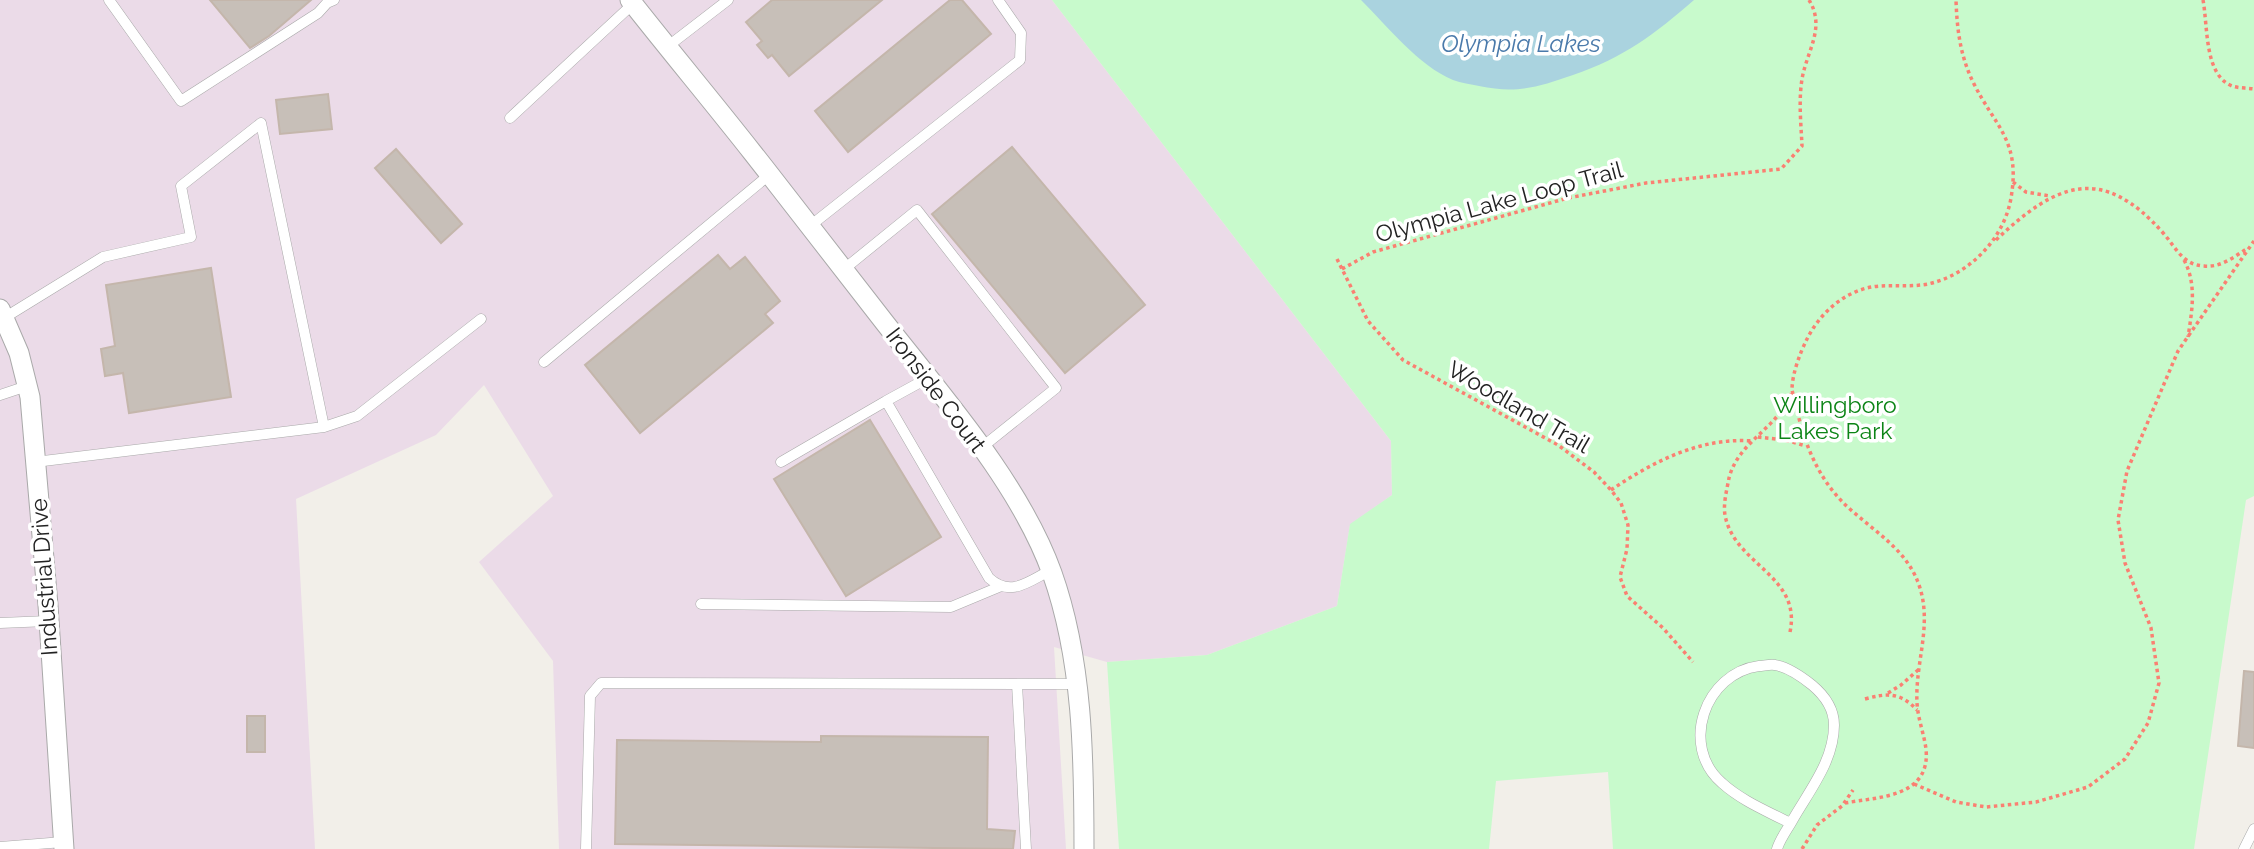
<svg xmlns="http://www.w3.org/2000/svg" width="2254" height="849" font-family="Raleway,sans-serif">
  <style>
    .industrial { fill: #ebdbe8 }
    .park { fill: #c8facc }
    .water { fill: #aad3df }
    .building { fill: #c7bfb8; stroke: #c4b6ab; stroke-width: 2 }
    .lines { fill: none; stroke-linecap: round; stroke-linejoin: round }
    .service-casing { stroke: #a9a9a9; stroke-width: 11 }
    .minor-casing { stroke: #a9a9a9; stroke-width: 21 }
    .path { stroke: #fa8072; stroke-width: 3.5; stroke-dasharray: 3.5 3.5; stroke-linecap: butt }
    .service { stroke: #fff; stroke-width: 10 }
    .minor { stroke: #fff; stroke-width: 19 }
    .labels { text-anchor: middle; stroke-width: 7; stroke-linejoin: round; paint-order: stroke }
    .street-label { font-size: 23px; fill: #222; stroke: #fff }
    .park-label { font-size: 23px; fill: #0c8416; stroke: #fff }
    .water-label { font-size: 24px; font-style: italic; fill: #4a7aab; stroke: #fff }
  </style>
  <rect width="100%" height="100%" fill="#f2efe9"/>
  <path class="industrial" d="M0 0H1052L1391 441 1392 495 1350 525 1337 606 1207 655 1107 662 1054 647 1066 849H559L553 661 479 562 553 496 484 385 436 435 296 499 315 849H0Z"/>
  <path class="park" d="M1052 0H2254V496L2246 500 2194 849H1613L1608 772 1496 781 1489 849H1119L1107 662 1207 655 1337 606 1350 524 1392 495 1391 441Z"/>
  <path class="water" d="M1361 0H1694C1655 34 1623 58 1573 75 1538 87 1517 94 1479 86 1471 84 1461 83 1453 80 1419 66 1387 26 1361 0Z"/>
  <path class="building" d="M210 0H311L269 36 250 48Z
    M772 0H882L789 76 772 55 768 58 757 45 762 41 746 22Z
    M950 0H962L991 34 848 152 815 111Z
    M328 94 332 129 280 134 276 100Z
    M1012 147 1145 305 1065 373 932 214Z
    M396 149 462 224 441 243 375 168Z
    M718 255 730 269 745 257 780 301 765 314 773 323 640 433 585 365Z
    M211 268 231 397 129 413 123 373 105 376 101 349 115 346 106 285Z
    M870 420 941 537 846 596 774 479Z
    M2244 671 2254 672V748L2238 746Z
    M247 716H265V752H247Z
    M821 736 988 737 987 829 1015 831 1013 849 615 844 617 740 821 742Z"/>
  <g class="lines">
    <g class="service-casing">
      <path id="service" d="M109 0 181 101 318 13 327 3 334 0
        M667 47 728 0
        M510 118 635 2
        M810 226 1020 60 1021 33 998 0
        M843 270 917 210 1056 388 981 448
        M4 318 103 257 191 237 181 186 261 123 324 427 35 462
        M544 362 769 175
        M928 378 886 401 989 578C1011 598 1029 581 1051 570
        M0 395 27 386
        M324 427 357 416 481 319
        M781 462 886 401
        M701 604 951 607 999 587
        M0 623 48 621
        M1017 684 1026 849
        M0 847 63 842
        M586 849 590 696 601 683 1077 684
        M1777 849C1780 839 1787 830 1792 821 1809 791 1834 761 1834 725 1834 708 1824 695 1812 685 1802 677 1787 667 1775 665 1770 664 1763 666 1759 666 1705 673 1679 746 1722 783 1742 801 1767 811 1790 823
        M2244 849 2254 829"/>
    </g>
    <g class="minor-casing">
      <path id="minor" d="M630 0C670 51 712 101 752 152 797 209 841 267 885 323 943 397 1020 484 1052 573 1083 660 1084 757 1084 849
        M0 309 19 353 30 397 48 605 64 849"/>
    </g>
    <path class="path" d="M2203 0C2208 26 2204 75 2232 86 2238 88 2247 88 2254 89
      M2013 182 2026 192 2050 196
      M1996 240C2056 183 2102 163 2164 234 2176 248 2183 265 2204 266 2221 268 2235 256 2248 248
      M1337 259 1368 321 1403 360 1558 445 1594 472 1611 490 1621 503 1628 525 1627 549 1620 577 1627 596 1663 628 1693 662
      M2184 260C2197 284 2192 311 2188 337
      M1342 269 1373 252 1568 198 1646 183 1781 169 1802 146C1801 123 1798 97 1803 74 1809 48 1825 26 1809 0
      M1758 437 1785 440 1806 446
      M1611 490C1654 461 1701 437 1753 441
      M1790 632C1802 575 1734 565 1725 515 1723 504 1727 489 1729 478 1739 440 1778 429 1792 392
      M1888 693 1901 685 1918 670
      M1865 699C1887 693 1900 692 1917 710
      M1914 784 1956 802 1986 807 2036 802 2088 787 2125 759 2148 723 2159 683 2151 628 2125 563 2118 520 2127 471 2178 351 2254 241
      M1845 803C1877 797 1931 798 1926 749 1924 734 1918 719 1917 703 1915 663 1932 627 1920 588 1909 552 1878 534 1851 510 1820 483 1804 445 1796 405 1795 400 1793 394 1792 390 1792 374 1800 353 1807 339 1821 311 1848 288 1880 286 1896 285 1912 287 1928 284 1969 275 2004 239 2011 198 2021 140 1995 127 1973 82 1960 55 1957 29 1956 0
      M1802 849 1817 825 1842 806 1853 790"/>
    <use href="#service" class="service"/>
    <use href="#minor" class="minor"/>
  </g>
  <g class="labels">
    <g class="street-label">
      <text transform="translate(1499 202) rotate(-15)" y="8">Olympia Lake Loop Trail</text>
      <text transform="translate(936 390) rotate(53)" y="8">Ironside Court</text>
      <text transform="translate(1519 407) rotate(30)" y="8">Woodland Trail</text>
      <text transform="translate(44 577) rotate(-94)" y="8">Industrial Drive</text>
    </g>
    <g class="park-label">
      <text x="1835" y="413">Willingboro<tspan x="1835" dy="26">Lakes Park</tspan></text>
    </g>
    <g class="water-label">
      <text x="1521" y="52">Olympia Lakes</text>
    </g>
  </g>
</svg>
